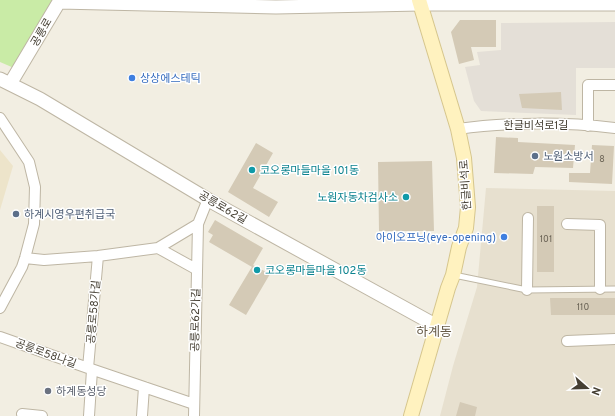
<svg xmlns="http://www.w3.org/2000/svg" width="615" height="416" font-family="Overpass,'Noto Sans KR',sans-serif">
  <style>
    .residential { fill: #e7e0cf }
    .industrial { fill: #e4dfd7 }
    .education { fill: #ede4ca }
    .green { fill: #c9eba6 }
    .building { fill: #d4cab6 }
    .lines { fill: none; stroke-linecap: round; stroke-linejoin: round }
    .service-casing { stroke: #beb6a4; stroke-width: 7 }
    .minor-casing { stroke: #beb6a4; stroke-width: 12 }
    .tertiary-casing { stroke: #beb6a4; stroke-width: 15 }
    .secondary-casing { stroke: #d6c68d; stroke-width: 16 }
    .service { stroke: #fff; stroke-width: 5 }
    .minor { stroke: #fff; stroke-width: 10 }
    .tertiary { stroke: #fff; stroke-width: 13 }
    .secondary { stroke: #fff2bf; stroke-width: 14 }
    .shop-dot { fill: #3f7fe0; stroke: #fff; stroke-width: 1.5 }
    .service-dot { fill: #5c6f8a; stroke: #fff; stroke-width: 1.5 }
    .culture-dot { fill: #0f9aa8; stroke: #fff; stroke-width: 1.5 }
    .worship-dot { fill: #6b7280; stroke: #fff; stroke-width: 1.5 }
    .labels { text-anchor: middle; stroke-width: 3; stroke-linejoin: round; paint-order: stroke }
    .number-label { font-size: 9px; fill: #686153 }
    .street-label { font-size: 11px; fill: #443e32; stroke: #fff }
    .shop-label { font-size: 11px; fill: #366cbe; stroke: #fff; text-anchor: start }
    .service-label { font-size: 11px; fill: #4e5e75; stroke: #fff; text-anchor: start }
    .culture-label { font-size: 11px; fill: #0d838f; stroke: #fff; text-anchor: start }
    .worship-label { font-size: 11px; fill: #5b616d; stroke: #fff; text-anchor: start }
    .quarter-label { font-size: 13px; fill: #685c48; stroke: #fff }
  </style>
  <rect width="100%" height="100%" fill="#f2eee2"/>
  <path class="residential" d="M486 188 615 191V416H440L453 366 477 287Z"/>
  <path class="industrial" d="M615 22V68H576V115L481 111 474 101 465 67 480 65 477 52 501 50V23Z"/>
  <path class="education" d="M0 150 13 166 0 210Z"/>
  <path class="green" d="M0 0H54L14 68 0 62Z"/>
  <path class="building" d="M460 20H496V47H471L474 60 459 64 451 32Z
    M561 92 562 110 522 108 519 94Z
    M496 137 518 138V142L575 145 573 168 535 167 533 174 494 173Z
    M256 143 273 153 253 188 278 202 269 217 228 192Z
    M592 145 614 146 612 184 569 182V173H590Z
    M432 161 434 231H379L378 162Z
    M537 206H554V272H537Z
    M215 220 263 248 252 267 209 242 213 235 208 232Z
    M253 265 270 274 246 315 229 305Z
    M550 298H615V315H551Z
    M460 402 477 407 475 416H456Z"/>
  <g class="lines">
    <g class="service-casing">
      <path id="service" d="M454 275 527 290 615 289"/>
    </g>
    <g class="minor-casing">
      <path id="minor" d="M0 118 29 162 35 187 34 224 25 258 22 267 0 308
        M588 126V85H615
        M458 129C507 122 566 122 615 128
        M567 224 600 225V289
        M158 248 198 224
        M25 258 44 260 98 256 158 248 196 269
        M527 290 528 218
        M0 337 88 368 194 404
        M567 341 615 339
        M88 368 98 256
        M23 416 22 414 42 416
        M89 416 92 370
        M142 416 144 387
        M194 416 198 224 208 199"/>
    </g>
    <g class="tertiary-casing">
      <path id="tertiary" d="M0 79 40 99 212 202 437 326
        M10 84 59 2 276 7 420 4H615"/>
    </g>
    <g class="secondary-casing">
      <path id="secondary" d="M411 416 448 288 453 275 459 247 466 228 468 207 464 158 458 129 419 0"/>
    </g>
    <use href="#service" class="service"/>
    <use href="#minor" class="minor"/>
    <use href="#tertiary" class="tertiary"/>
    <use href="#secondary" class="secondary"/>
  </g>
  <g class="shop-dot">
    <circle cx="132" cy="78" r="4"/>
    <circle cx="504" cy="237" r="4"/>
  </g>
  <g class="service-dot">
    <circle cx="535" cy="156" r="4"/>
    <circle cx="16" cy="214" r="4"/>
  </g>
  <g class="culture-dot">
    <circle cx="252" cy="170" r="4"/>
    <circle cx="406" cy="197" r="4"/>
    <circle cx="257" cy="270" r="4"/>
  </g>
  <circle class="worship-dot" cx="48" cy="391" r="4"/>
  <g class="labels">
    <g class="number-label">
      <text x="602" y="162">8</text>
      <text x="546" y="242">101</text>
      <text x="583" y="310">110</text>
    </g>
    <g class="street-label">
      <text transform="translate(41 32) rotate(-60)" y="4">공릉로</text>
      <text x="536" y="129">한글비석로1길</text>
      <text transform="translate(465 185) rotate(-94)" y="4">한글비석로</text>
      <text transform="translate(223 207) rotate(30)" y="4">공릉로62길</text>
      <text transform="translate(93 312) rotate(-85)" y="4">공릉로58가길</text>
      <text transform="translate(195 320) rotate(-89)" y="4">공릉로62가길</text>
      <text transform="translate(46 353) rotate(20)" y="4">공릉로58나길</text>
    </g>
    <g class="shop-label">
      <text x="140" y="82">상상에스테틱</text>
      <text x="496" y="241" text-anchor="end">아이오프닝(eye-opening)</text>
    </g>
    <g class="service-label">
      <text x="543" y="160">노원소방서</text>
      <text x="24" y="218">하계시영우편취급국</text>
    </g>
    <g class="culture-label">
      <text x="260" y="174">코오롱마들마을 101동</text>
      <text x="398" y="201" text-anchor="end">노원자동차검사소</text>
      <text x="265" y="274">코오롱마들마을 102동</text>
    </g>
    <g class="worship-label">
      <text x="56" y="395">하계동성당</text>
    </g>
    <g class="quarter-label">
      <text x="434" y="336">하계동</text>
    </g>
  </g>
  <g transform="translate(587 388) rotate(110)" stroke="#ffffff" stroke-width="3" paint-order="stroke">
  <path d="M0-3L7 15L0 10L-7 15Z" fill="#443e32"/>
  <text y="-6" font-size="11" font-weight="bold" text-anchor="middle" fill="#443e32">N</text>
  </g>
</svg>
